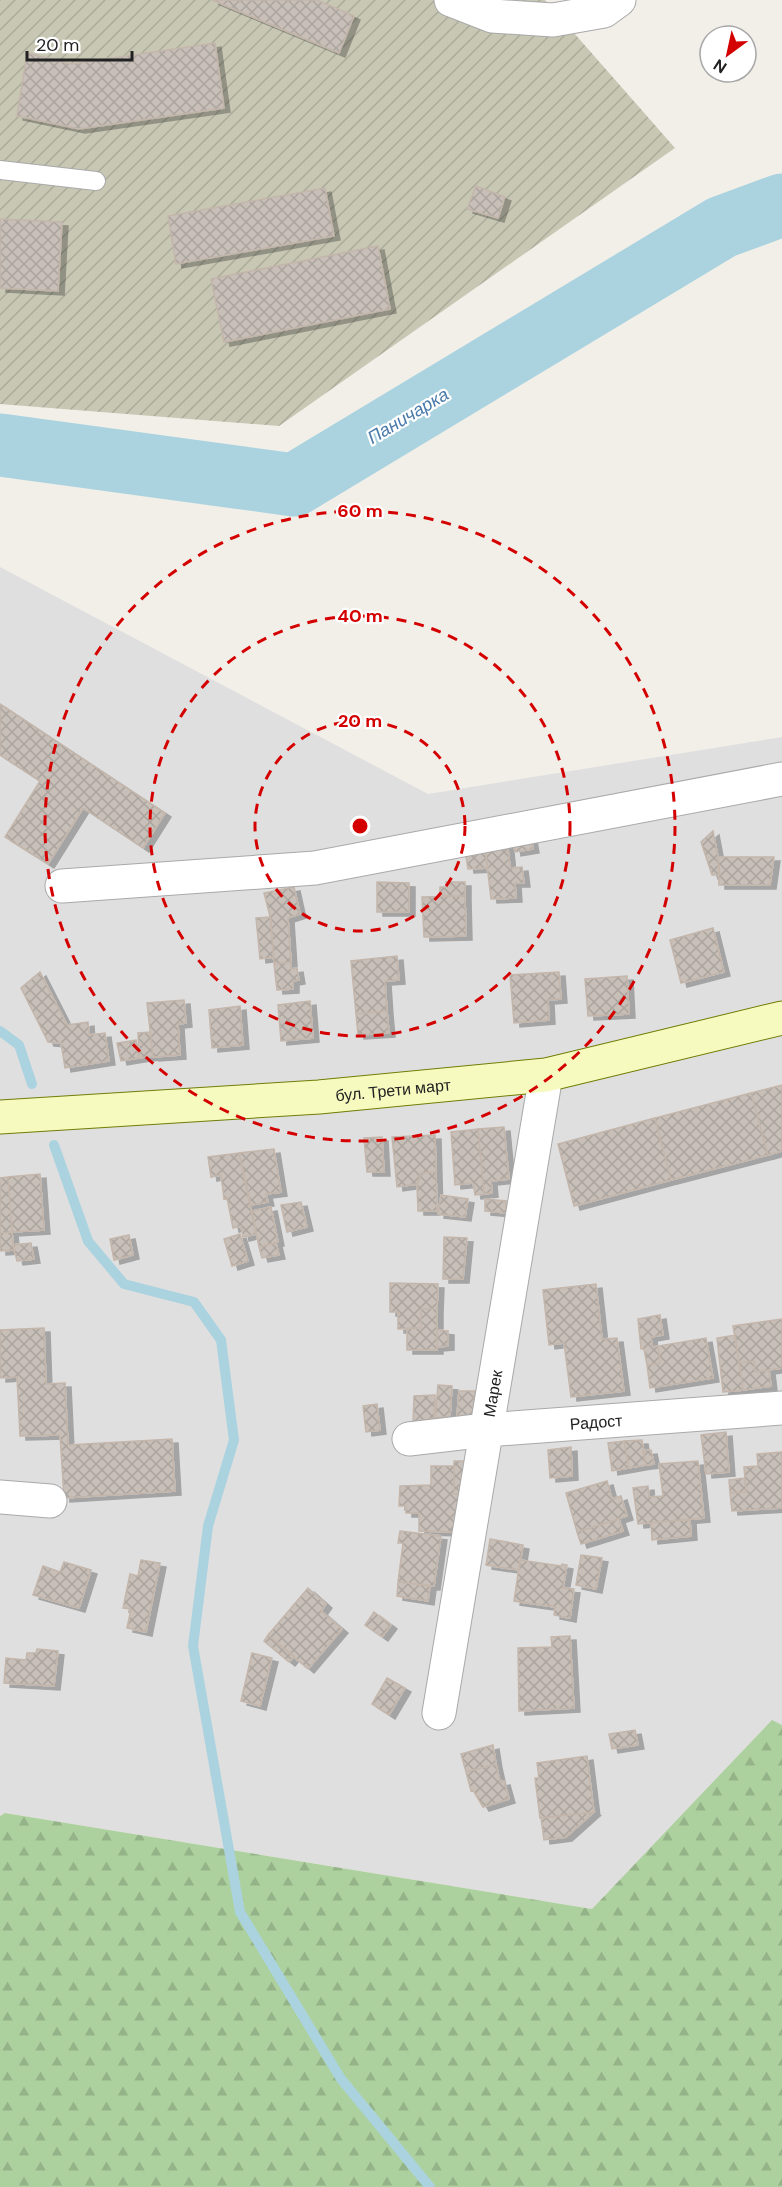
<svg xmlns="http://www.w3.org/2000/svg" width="782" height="2187" font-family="'DM Sans',sans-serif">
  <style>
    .residential { fill: #e0dfdf }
    .construction { fill: url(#construction-furrows) }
    .forest { fill: url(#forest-firs) }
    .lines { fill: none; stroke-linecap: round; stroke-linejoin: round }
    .stream { stroke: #aad3df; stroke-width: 10 }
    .river { stroke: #aad3df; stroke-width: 63 }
    .building { fill: url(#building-cross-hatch); stroke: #c4b6ab; stroke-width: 1.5; filter: url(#shadow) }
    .lane-casing { stroke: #a9a9a9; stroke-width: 20 }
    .street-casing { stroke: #a9a9a9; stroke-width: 35 }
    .secondary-casing { stroke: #707d05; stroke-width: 35 }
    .lane { stroke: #fff; stroke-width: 18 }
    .street { stroke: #fff; stroke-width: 33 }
    .secondary { stroke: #f7fabf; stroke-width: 33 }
    .ring { fill: none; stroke: #d40000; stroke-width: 3; stroke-dasharray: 10 8 }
    .labels { text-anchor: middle; stroke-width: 4.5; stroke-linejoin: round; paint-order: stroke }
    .street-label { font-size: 16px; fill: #222; stroke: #fff }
    .water-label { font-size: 18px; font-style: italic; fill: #4a7aab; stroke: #fff }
    .centre { fill: #d40000; stroke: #fff; stroke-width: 3 }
    .ring-label { font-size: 18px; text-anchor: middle; font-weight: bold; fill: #d40000; stroke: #fff; stroke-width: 4.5; stroke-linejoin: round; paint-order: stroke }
  </style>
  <defs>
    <pattern id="construction-furrows" width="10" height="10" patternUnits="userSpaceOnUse" patternTransform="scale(1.5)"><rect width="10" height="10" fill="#c7c7b4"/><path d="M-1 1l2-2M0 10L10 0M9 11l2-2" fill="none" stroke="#abab9a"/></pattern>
    <pattern id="forest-firs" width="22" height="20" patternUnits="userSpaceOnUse" patternTransform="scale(1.5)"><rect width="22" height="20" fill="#add19e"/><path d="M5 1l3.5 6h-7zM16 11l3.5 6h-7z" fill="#95b388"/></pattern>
    <pattern id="building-cross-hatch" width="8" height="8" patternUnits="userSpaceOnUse" patternTransform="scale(1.5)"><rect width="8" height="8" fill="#c7bfb8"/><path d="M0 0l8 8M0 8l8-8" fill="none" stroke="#aba49e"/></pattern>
    <filter id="shadow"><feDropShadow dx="6" dy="4" stdDeviation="0" flood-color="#0004"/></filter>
  </defs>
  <rect width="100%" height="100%" fill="#f2efe9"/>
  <path class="residential" d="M0 567 428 794 782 737V1725L772 1721 592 1909 5 1813 0 1816Z"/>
  <path class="construction" d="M0 0H545L675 148 279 426 0 404Z"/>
  <path class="forest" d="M772 1720 782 1725V2187H0V1816L5 1813 592 1909Z"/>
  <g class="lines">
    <path class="stream" d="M0 1031 19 1045 32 1084
      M54 1145 88 1241 124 1284 194 1302 221 1340 234 1440 208 1526 193 1646 240 1912 341 2079 430 2187"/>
    <path class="river" d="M0 445 294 485 722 227 782 205"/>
  </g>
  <path class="building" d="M212 0H317L354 16 339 53Z
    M215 43 224 108 79 129 17 116 27 53 71 64Z
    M476 186 505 197 498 218 467 209Z
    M325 188 334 236 176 264 168 216Z
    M0 219 62 222 58 291 0 288Z
    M378 246 390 309 224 342 211 279Z
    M0 704 165 813 143 848 83 808 48 864 5 837 40 781 0 755Z
    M713 831 718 857 720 875H712L701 842Z
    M531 837 533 849 515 852 513 840Z
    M507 839 510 868 522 867 524 883H515L516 898 491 899 485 848Z
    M485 848 488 868 468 869 465 850Z
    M718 857H774L770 885H719Z
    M377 882 409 883V912H377Z
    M446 882H465V896H440V887H447Z
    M294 887 300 914 288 918 291 962 274 964 271 920 264 893Z
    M465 896 466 936 424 937 422 897Z
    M270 917 274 957 260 959 256 918Z
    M713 928 724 972 681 983 670 940Z
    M397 956 399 980 385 981 387 1011 356 1014 351 961Z
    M291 962V969L297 968 299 980 293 981V989L277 990 274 964Z
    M40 972 67 1025 88 1022 89 1035 105 1033 109 1061 65 1068 61 1043 48 1042 21 988Z
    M559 972 561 999 548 1000 549 1020 514 1023 510 975Z
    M627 976 629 1014 588 1016 585 979Z
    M184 1000 186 1023 178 1024 180 1055 153 1057 147 1003Z
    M310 1001 313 1038 281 1041 278 1005Z
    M240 1006 243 1045 212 1048 209 1010Z
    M387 1011 389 1033 358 1035 356 1014Z
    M150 1032 153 1056 139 1058 138 1033Z
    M136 1040 139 1058 121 1061 117 1043Z
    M782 1085V1151L768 1155 751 1093Z
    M751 1093 768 1155 671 1180 655 1118Z
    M655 1118 671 1180 574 1206 558 1144Z
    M504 1127 509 1179 491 1181 492 1193 484 1194 478 1129Z
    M478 1129 484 1194 475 1195 473 1183 455 1185 451 1132Z
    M435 1135 436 1172 421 1173 417 1184 397 1187 392 1137Z
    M382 1137 384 1172H367L364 1138Z
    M274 1149 281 1192 266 1194 268 1202 251 1205 239 1153Z
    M239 1153 256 1234 243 1237 241 1226 233 1228 227 1198 224 1199 221 1175 211 1177 208 1157Z
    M436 1172 437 1211H418L417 1186 421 1173Z
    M40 1174 44 1230 12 1232 8 1177Z
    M8 1177 12 1232 0 1233V1178Z
    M441 1195 468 1199 465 1217 438 1214Z
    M485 1199 506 1201V1213L485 1211Z
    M301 1202 307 1227 287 1232 281 1205Z
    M271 1207 278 1242 259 1247 252 1211Z
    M12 1232 14 1250 0 1251V1233Z
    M240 1234 248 1261 232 1266 224 1239Z
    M129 1235 133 1255 114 1260 110 1239Z
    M444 1237 467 1238 463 1279H443Z
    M31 1243 34 1259 17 1261 13 1245Z
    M276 1243 279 1255 262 1258 259 1247Z
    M390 1283 438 1284 437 1309H421V1328L398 1329V1312H390Z
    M596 1284 602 1339 617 1338 624 1391 571 1397 564 1343 549 1345 543 1290Z
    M421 1309H437V1350H407V1328H421Z
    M660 1315 663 1335 651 1337 652 1347 658 1346 660 1363 647 1365 644 1349H641L638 1319Z
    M782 1319V1368L755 1372 754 1361 739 1363 733 1326Z
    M44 1328 46 1384 65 1383 68 1445 172 1439 175 1491 64 1498 60 1435 20 1436 17 1377 0 1378V1330Z
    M437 1330 448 1331V1346L437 1347Z
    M735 1335 743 1390 723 1392 717 1338Z
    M706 1338 713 1378 650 1388 647 1365 660 1363 658 1346Z
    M754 1361 755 1372 769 1370 771 1386 743 1390 739 1363Z
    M438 1385 452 1386 450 1416 435 1418Z
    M459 1391H475L472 1415 457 1416Z
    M435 1395 434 1418 413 1422 414 1396Z
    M377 1404 380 1430 366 1432 363 1406Z
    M726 1432 729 1472 706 1474 701 1435Z
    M642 1440 646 1465 629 1468 624 1441Z
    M624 1441 629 1468 612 1471 608 1443Z
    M571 1447 572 1476 550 1478 548 1450Z
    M651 1450 654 1464 646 1465 643 1451Z
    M782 1452V1508L732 1511 730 1493 746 1492 744 1467 758 1466 757 1454Z
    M454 1461H469L464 1495 454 1494Z
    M698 1461 704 1518 638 1524 633 1488 648 1486 649 1497 663 1496 659 1464Z
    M431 1466H454V1494H458L457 1532 419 1531V1513H406V1506H399L400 1486 431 1485Z
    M745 1478 746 1492 730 1493 729 1480Z
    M607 1481 612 1499 621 1496 627 1516 577 1532 566 1493Z
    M619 1519 623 1531 581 1544 577 1532Z
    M690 1519 691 1536 652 1540 651 1523Z
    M400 1531 441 1536 434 1586 398 1582 403 1543H398Z
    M490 1539 523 1545 519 1570 486 1565Z
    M581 1555 602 1558 596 1589 576 1585Z
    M141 1560 160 1563 146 1632 127 1628 131 1609 123 1608 130 1574 138 1576Z
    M520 1560 561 1566 562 1564 567 1565 563 1588 574 1589 570 1618 554 1615 555 1607 514 1601Z
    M64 1562 91 1570 79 1608 33 1595 43 1566 60 1572Z
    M398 1582 430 1586 428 1601 397 1596Z
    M308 1588 326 1604 321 1611 342 1629 308 1669 268 1635Z
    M374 1612 391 1625 382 1637 365 1625Z
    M268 1635 294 1656 289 1662 264 1641Z
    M570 1636 574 1708 519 1711 518 1648 552 1647 551 1637Z
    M37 1649 58 1651 54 1686 4 1683 6 1658 26 1660 27 1653H36Z
    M252 1653 272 1658 260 1706 241 1701Z
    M387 1678 405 1688 389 1715 372 1704Z
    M635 1730 638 1745 612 1749 609 1734Z
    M493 1745 496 1764 466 1772 461 1754Z
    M587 1756 594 1812 540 1818 535 1778H539L537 1763Z
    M496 1764 500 1782 504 1781 509 1799 483 1807 473 1790 471 1791 466 1772Z
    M594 1812 566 1837 544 1840 541 1818Z"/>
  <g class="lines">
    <g class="lane-casing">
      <path id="lane" d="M0 170 96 181"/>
    </g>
    <g class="street-casing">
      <g id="street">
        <path d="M451 0 492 16 553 20 604 11 619 0"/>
        <path d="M62 886 315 868 782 779"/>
        <path id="s1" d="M409 1439 486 1430 782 1408"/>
        <path d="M0 1497 50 1501"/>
        <path id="s2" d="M439 1713 546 1075"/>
      </g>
    </g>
    <g class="secondary-casing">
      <g id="secondary">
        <path id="s3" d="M0 1117 319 1097 546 1075 782 1018"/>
      </g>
    </g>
    <use href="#lane" class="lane"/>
    <use href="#street" class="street"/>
    <use href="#secondary" class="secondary"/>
  </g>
  <g class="ring">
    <circle cx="360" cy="826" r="105"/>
    <circle cx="360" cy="826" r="210"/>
    <circle cx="360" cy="826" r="315"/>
  </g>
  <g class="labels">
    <g class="street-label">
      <text dy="6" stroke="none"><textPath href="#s3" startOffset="394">бул. Трети март</textPath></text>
      <text dy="6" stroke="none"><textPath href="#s2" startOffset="324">Марек</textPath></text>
      <text dy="6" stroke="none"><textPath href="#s1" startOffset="188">Радост</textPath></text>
    </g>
    <g class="water-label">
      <text transform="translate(408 416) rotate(-31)" y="6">Паничарка</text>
    </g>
  </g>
  <circle cx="360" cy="826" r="9" class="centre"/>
  <g class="ring-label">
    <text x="360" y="517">60 m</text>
    <text x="360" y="622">40 m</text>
    <text x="360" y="727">20 m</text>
  </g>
  <g transform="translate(728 54) rotate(213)"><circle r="28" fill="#ffffff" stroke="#a7a7a7" stroke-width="1.5"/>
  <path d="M0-4.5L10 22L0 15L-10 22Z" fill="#d40000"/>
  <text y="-9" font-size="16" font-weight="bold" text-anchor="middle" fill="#222222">N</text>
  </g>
  <path d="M27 51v9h105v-9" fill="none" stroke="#222222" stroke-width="3"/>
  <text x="36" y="51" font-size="18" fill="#222222" stroke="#ffffff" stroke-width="4.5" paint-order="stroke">20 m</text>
</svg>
